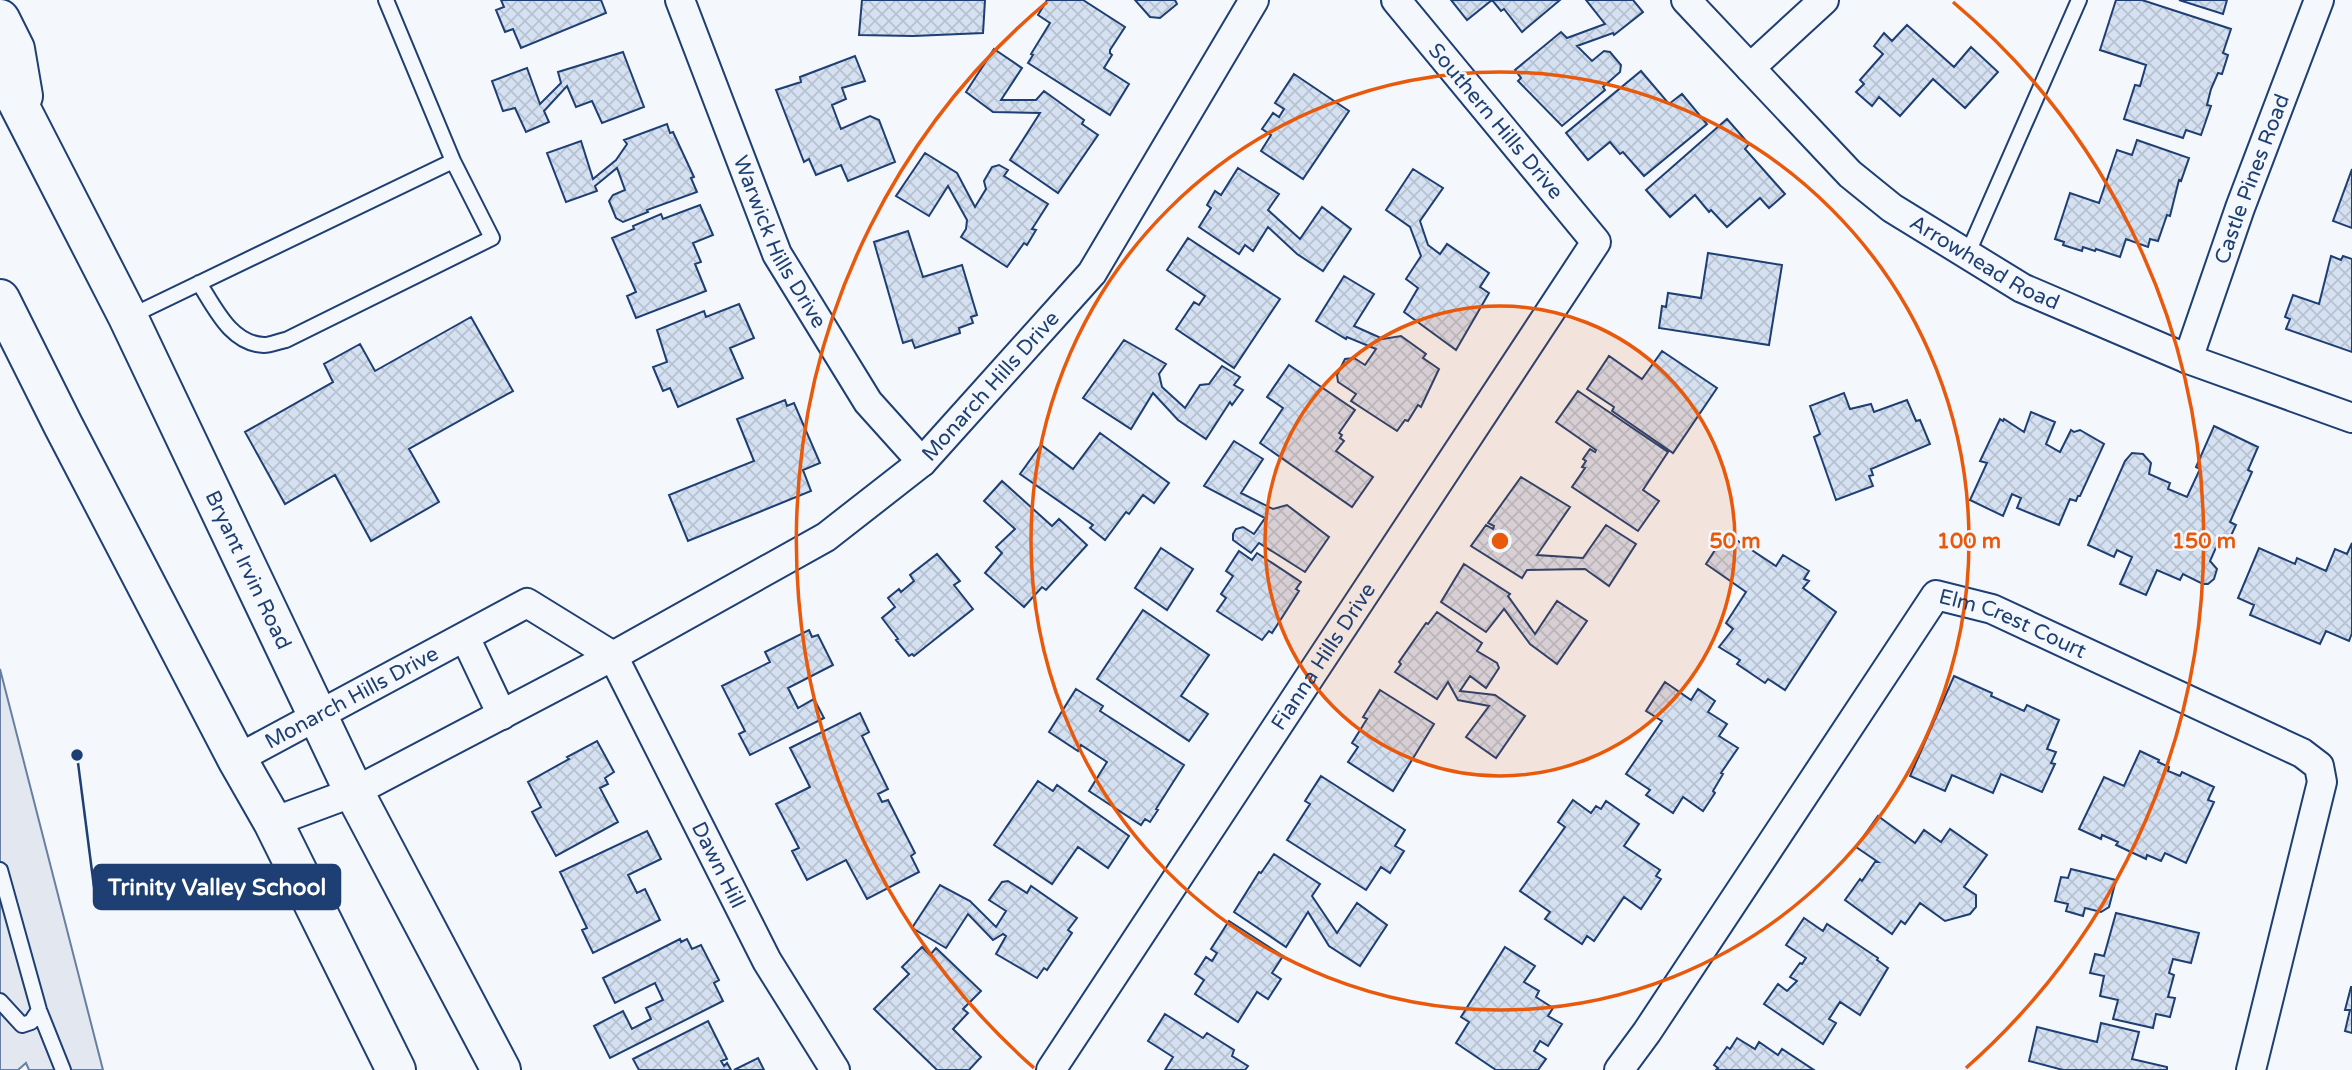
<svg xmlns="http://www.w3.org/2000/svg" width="2352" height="1070" font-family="'Varela Round',sans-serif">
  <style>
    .parking { fill: #e3e8f0; stroke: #687fa3; stroke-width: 2 }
    .building { fill: url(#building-cross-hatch); stroke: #1d3f73; stroke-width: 2 }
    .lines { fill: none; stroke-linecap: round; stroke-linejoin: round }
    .service-casing { stroke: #1d3f73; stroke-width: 18 }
    .minor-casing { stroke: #1d3f73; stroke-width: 32 }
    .secondary-casing { stroke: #1d3f73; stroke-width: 42 }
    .service { stroke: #f4f7fb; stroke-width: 14 }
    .minor { stroke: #f4f7fb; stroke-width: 28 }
    .secondary { stroke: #f4f7fb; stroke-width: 38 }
    .ring { fill: none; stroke: #e8590c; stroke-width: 3.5 }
    .labels { text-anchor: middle; stroke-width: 5; stroke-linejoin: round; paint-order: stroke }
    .street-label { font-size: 21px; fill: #1d3f73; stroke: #f4f7fb }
    .centre { fill: #e8590c; stroke: #f4f7fb; stroke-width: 3.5 }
    .ring-label { font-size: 21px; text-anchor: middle; font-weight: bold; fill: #e8590c; stroke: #f4f7fb; stroke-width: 5; stroke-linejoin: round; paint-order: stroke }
    .leader { fill: none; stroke: #1d3f73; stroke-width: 2.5 }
    .callout-dot { fill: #1d3f73; stroke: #f4f7fb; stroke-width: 2.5 }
    .callout { fill: #1d3f73; stroke: #1d3f73; stroke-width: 2.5 }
    .callout-label { font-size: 23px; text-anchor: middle; font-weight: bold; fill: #fff }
  </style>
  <defs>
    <pattern id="building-cross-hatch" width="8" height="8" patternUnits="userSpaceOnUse" patternTransform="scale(1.75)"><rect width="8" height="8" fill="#d5e0f0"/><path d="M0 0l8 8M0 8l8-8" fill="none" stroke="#b6c1d1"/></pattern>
  </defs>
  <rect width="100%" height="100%" fill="#f4f7fb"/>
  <path class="parking" d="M0 669 103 1070H29L26 1063 18 1070H0Z"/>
  <path class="building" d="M501 0H601L606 13 521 48 513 29 505 32 496 10 504 7Z
    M862 0H985L983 33 913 36 859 35Z
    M1047 0H1083L1125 27 1110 50V53L1112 55 1104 68 1129 84 1110 115 1028 63 1033 55 1031 54 1050 23 1038 15Z
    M1135 0H1175L1177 4 1160 18 1150 17Z
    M1451 0H1492L1467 20Z
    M1492 0H1560L1522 32 1504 9 1501 11Z
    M1586 0H1633L1643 12 1614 35 1613 33 1577 46 1592 61 1604 51 1610 52 1621 65 1620 72 1603 87 1605 90 1562 126 1518 81 1521 78 1515 70 1561 32 1567 38 1605 24Z
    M2116 0H2142L2231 29 2223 53 2228 55 2222 74 2218 73 2211 89 2207 105 2211 106 2201 135 2186 130 2183 138 2124 119 2135 85 2140 86 2146 65 2100 50Z
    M2179 0H2227L2223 14Z
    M1907 25 1954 67 1971 47 1998 72 1965 108 1933 79 1900 116 1879 97 1872 106 1856 92 1864 84 1860 80 1883 54 1874 46 1884 33 1892 41Z
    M994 49 1022 68 1001 100H1036L1044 91 1084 120 1082 124 1098 135 1058 193 1010 160 1040 113 993 112 966 92Z
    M623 52 644 107 602 123 592 101 576 107 567 86 544 111 549 122 526 132 515 108 503 111 492 81 527 68 540 104 561 83 558 72Z
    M855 56 865 81 842 88 846 99 832 105 841 129 870 116 879 120 895 162 848 181 841 165 816 175 809 159 804 162 776 90 801 82 800 77Z
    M1641 71 1669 104 1682 94 1707 124 1644 176 1623 152 1620 154 1610 142 1588 160 1566 133Z
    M1294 74 1349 111 1303 179 1261 151 1271 135 1262 129 1273 113 1279 117 1284 109 1275 103Z
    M1727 119 1749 144 1745 149 1785 194 1769 208 1760 198 1727 227 1711 210 1709 212 1695 195 1670 217 1646 190Z
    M667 124 670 133 673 132 694 177 691 178 697 192 647 210 648 212 623 222 616 218 609 201 613 195 625 190 617 168 595 186 597 191 566 202 547 153 581 141 593 179 616 160 627 144 624 140Z
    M2137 140 2189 158 2181 181 2179 180 2170 216 2167 215 2158 241 2150 239 2148 247 2126 239 2120 257 2096 249 2095 251 2083 247 2082 251 2063 245 2064 242 2055 239 2070 193 2099 203 2117 150 2132 155Z
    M925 153 957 173 975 207 986 189 984 181 992 167 999 165 1008 170 1004 176 1048 204 1032 229 1036 230 1027 245 1024 243 1007 267 961 237 966 229 967 220 948 186 929 216 896 196Z
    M1238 168 1279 194 1268 210 1300 239 1322 207 1351 229 1323 271 1297 254 1268 227 1253 251 1245 245 1239 254 1199 227 1211 208 1207 205 1215 191 1221 195Z
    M1413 169 1443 188 1420 221 1428 245 1440 254 1447 244 1489 273 1480 287 1489 293 1456 350 1404 312 1418 288 1406 279 1421 256 1410 227 1386 210Z
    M2352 169V228L2333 221Z
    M700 205 713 235 693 243 701 262 695 264 706 291 636 318 627 296 636 292 612 238 634 229 633 226 661 214 663 219Z
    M908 231 923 277 962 265 977 315 971 317 973 323 959 328 960 333 915 348 912 340 903 343 874 242Z
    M1188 238 1280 299 1234 368 1176 329 1194 302 1199 305 1205 296 1167 270Z
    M1708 253 1782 265 1769 345 1659 328 1662 306 1666 307 1668 293 1701 298Z
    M2331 256 2341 260 2343 256 2352 259V352L2286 329 2290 319 2285 317 2293 295 2319 304Z
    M1344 276 1374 294 1354 326 1383 339 1401 336 1426 354 1423 358 1439 369 1421 407 1418 405 1408 421 1405 420 1397 431 1351 401 1356 394 1338 382 1337 375 1345 359 1354 358 1365 365 1376 349 1347 337 1346 339 1316 321Z
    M739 304 754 338 730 348 743 378 678 407 670 388 663 391 653 367 667 362 657 330 704 311 706 317Z
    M471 317 513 391 409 449 439 502 371 541 335 475 285 504 245 432 333 382 324 364 360 344 375 371Z
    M1124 340 1166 364 1159 374 1162 387 1185 408 1200 385 1209 384 1222 366 1240 377 1234 385 1243 390 1232 405 1230 402 1206 439 1178 420 1153 393 1131 429 1083 398Z
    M1662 351 1717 388 1673 453 1612 411 1614 407 1587 389 1609 356 1642 379Z
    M1289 365 1355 410 1339 433 1342 435 1340 438 1344 441 1336 451 1373 477 1352 507 1260 443 1283 408 1267 397Z
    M1578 391 1668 452 1643 490 1659 501 1638 531 1572 487 1585 468 1582 467 1586 461 1583 459 1590 449 1595 452 1596 450 1556 422Z
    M1844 393 1850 409 1871 404 1874 412 1907 400 1916 421 1920 420 1930 444 1871 469 1873 475 1869 476 1873 486 1836 500 1814 437 1820 434 1810 406Z
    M785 400 787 406 794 403 820 463 803 470 811 491 688 541 669 495 754 461 737 419Z
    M2031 412 2055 422 2046 444 2060 452 2071 430 2074 432 2080 430 2104 444 2080 496H2078L2076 501 2070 499 2059 525 2017 508 2021 498 2012 494 2003 516 1970 500 1987 463 1980 461 2000 419 2003 421 2004 419 2024 432Z
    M2214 426 2258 447 2248 470 2252 472 2230 522 2236 525 2229 540 2221 536 2210 561 2217 569 2214 579 2208 584H2203L2183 574 2180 580 2157 570 2146 595 2120 584 2132 557 2117 550 2114 557 2088 545 2125 461 2132 453 2143 454 2151 463 2149 474 2170 483 2168 489 2187 497 2200 469 2196 467Z
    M1100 433 1169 483 1154 503 1143 495 1129 514 1126 512 1105 540 1090 528 1093 525 1020 474 1041 445 1073 469Z
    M1234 441 1263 459 1241 493 1273 509 1287 505 1329 537 1305 572 1259 543 1251 553 1233 540V534L1236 529 1243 527 1254 534 1265 518 1204 486Z
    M1521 477 1570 507 1537 555 1583 558 1606 525 1636 544 1609 586 1585 569 1527 570 1522 578 1471 546 1486 525 1493 529 1494 526 1488 523Z
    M1002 481 1052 526 1059 519 1087 545 1046 590 1042 587 1024 607 985 573 1002 553 996 547 1015 529 984 501Z
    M1726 533 1776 566 1783 555 1809 571 1804 579 1809 581 1803 588 1836 612 1785 690 1768 679 1765 683 1737 664 1740 660 1719 647 1733 629 1726 623 1746 592 1706 564Z
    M2352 543V633L2349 641 2326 631 2320 644 2250 615 2254 605 2238 598 2259 548 2295 564 2297 558 2326 571 2335 549 2347 554Z
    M1161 548 1193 569 1167 610 1135 588Z
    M1239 551 1252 560 1257 553 1301 582 1296 589 1299 591 1272 633 1269 631 1262 640 1217 611 1226 598 1221 594 1233 576 1226 571Z
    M937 554 960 581 954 585 973 609 914 656 912 654 909 656 896 640 898 639 882 618 895 607 888 598 899 589 901 592 914 581 910 575Z
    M1464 564 1510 594 1508 596 1535 634 1557 601 1587 621 1557 664 1530 644 1504 609 1486 632 1441 602Z
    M1143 610 1209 655 1181 696 1208 714 1189 741 1097 679Z
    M1437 612 1482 643 1477 651 1497 663 1499 668 1486 688 1470 676 1460 691 1495 695 1525 716 1496 758 1466 737 1489 706 1458 700 1448 682 1437 699 1395 672 1401 664 1399 662 1426 623 1428 624Z
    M809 630 812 637 818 635 833 665 788 688 798 708 814 699 824 718 750 755 739 734 745 731 722 686 770 662 765 652Z
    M1954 676 1992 693 1991 696 2024 711 2027 705 2059 720 2047 749 2056 752 2051 763 2055 764 2042 792 2001 774 1993 793 1952 775 1945 791 1910 776Z
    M1665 682 1691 700 1698 689 1715 701 1708 712 1727 724 1719 736 1738 748 1721 773 1723 774 1713 791 1715 793 1703 811 1683 797 1673 813 1646 795 1650 790 1626 774 1662 721 1646 711Z
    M1076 689 1103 706 1100 711 1184 765 1156 809 1158 810 1150 822 1145 819 1141 825 1089 791 1107 762 1081 745 1078 751 1049 732Z
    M1380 690 1434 724 1393 791 1348 762 1358 747 1352 743 1367 719 1363 717Z
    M860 713 869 732 862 736 888 789 878 794 882 802 888 800 915 853 911 856 919 872 867 899 846 860 807 880 792 851 799 848 776 804 810 787 790 748Z
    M597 741 614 772 605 778 608 784 600 788 618 822 556 856 532 812 541 807 528 782 569 759 567 757Z
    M2140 751 2159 760 2158 762 2169 767 2168 771 2180 776 2182 772 2214 787 2208 800 2214 802 2186 863 2165 853 2161 861 2147 855 2146 859 2116 845 2118 842 2102 835 2101 839 2079 829 2104 777 2124 786Z
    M1321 776 1405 830 1395 846 1404 851 1390 873 1381 867 1366 890 1287 840 1310 804 1305 801Z
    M1038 781 1053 791 1057 785 1129 836 1108 868 1078 847 1052 884 994 845Z
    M1573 800 1591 813 1596 806 1601 809 1606 801 1639 824 1624 846 1660 870 1656 876 1661 879 1641 909 1624 897 1594 941 1587 936 1582 944 1545 919 1550 912 1520 891 1565 827 1558 822Z
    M1878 816 1915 843 1924 830 1941 842 1950 829 1987 855 1964 887 1976 895V907L1970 914 1945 921 1920 903 1905 924 1901 921 1892 934 1845 900 1860 879 1862 881 1875 862H1878L1856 847Z
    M647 831 661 859 628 875 637 893 645 889 660 920 593 953 582 930 587 928 560 872Z
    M1274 854 1320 884 1312 896 1337 933 1357 903 1387 925 1360 966 1329 946 1308 912 1286 947 1234 912 1259 872 1261 873Z
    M2071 869 2116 880 2109 907 2101 912 2085 908 2083 916 2066 911 2068 904 2055 901 2061 877 2068 878Z
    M1008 881 1027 893 1031 886 1077 918 1068 930 1072 933 1047 970 1044 968 1037 978 996 954 1006 936 1003 934 993 940 968 914 946 948 912 928 940 885 970 901 996 927 1006 911 989 900 1002 882Z
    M2116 913 2199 933 2191 963 2173 959 2169 973 2174 975 2168 997 2175 998 2170 1017 2156 1014 2153 1028 2113 1019 2118 1000 2100 996 2104 976 2090 973 2095 954 2104 956Z
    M1804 918 1823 931 1827 924 1878 958 1877 960 1888 968 1860 1015 1840 1002 1829 1019 1836 1023 1823 1044 1764 1004 1778 984 1787 991 1797 981 1790 977 1800 963 1802 964 1806 958 1786 945Z
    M1229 921 1283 956 1272 973 1281 979 1268 999 1257 992 1238 1022 1195 994 1204 980 1195 974 1206 957 1212 961 1217 953 1211 949Z
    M680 939 681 942 687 939 692 949 701 945 719 980 714 983 723 1001 610 1058 594 1026 623 1011 632 1029 651 1019 646 1008 663 1000 655 983 615 1003 603 978Z
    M922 947 930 955 936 948 981 991 963 1009 968 1013 953 1029 981 1057 969 1070H937L874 1009 909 974 902 967Z
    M1505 947 1535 966 1524 982 1539 991 1536 997 1553 1008 1548 1016 1562 1024 1548 1046 1540 1041 1534 1051 1546 1059 1538 1070H1496L1456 1043 1469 1022 1461 1017Z
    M2351 987H2352V1033L2345 1031 2350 1010H2345Z
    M1165 1014 1203 1038 1207 1033 1234 1050 1232 1056 1248 1066 1245 1070H1165L1173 1057 1148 1041Z
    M708 1021 727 1059 721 1061 724 1066 727 1063 731 1070H639L633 1059Z
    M2101 1023 2139 1032 2132 1059 2167 1067V1070H2063L2029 1061 2037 1027 2097 1042Z
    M1737 1038 1755 1049 1759 1042 1778 1055 1782 1049 1814 1070H1716L1718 1068 1714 1065 1727 1047 1730 1049Z
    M758 1058 764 1070H734Z"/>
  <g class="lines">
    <g class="service-casing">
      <path id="service" d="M1967 255 2079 0
        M199 283C215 308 231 344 264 345 271 345 279 341 286 340L492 238 453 161
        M129 317 453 161 386 0
        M0 870 39 1010 63 1070
        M0 1001 22 1025 31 1022 39 1010"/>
    </g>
    <g class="minor-casing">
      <g id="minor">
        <path id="s1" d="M680 0 777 254 868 402 922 462"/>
        <path id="s2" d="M1686 0 1850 174 1892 208 2022 288 2188 359 2352 418"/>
        <path d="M1750 68 1824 0"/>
        <path id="s3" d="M2188 359 2240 208 2319 0"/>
        <path d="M465 637 502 715"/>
        <path id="s4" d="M613 656 767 961 835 1070"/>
        <path id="s5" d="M237 759 527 603 613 656"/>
        <path id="s6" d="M273 822 354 792 613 656 826 537 922 462 1092 273 1254 0"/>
        <path id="s7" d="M1051 1070 1596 242 1396 0"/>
        <path id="s8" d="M1619 1070 1647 1032 1936 595 1992 609 2302 753 2319 766 2322 782 2251 1070"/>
      </g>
    </g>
    <g class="secondary-casing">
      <g id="secondary">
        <path d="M0 19 15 49 23 96"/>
        <path id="s9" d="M0 68 128 317 354 792 501 1070"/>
        <path d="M0 299 63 425 237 759 273 822 396 1070"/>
      </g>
    </g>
    <use href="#service" class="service"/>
    <use href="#minor" class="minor"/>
    <use href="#secondary" class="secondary"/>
  </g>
  <circle cx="1500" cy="541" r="235" fill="#e8590c" fill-opacity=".12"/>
  <g class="ring">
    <circle cx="1500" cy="541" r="235"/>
    <circle cx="1500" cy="541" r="469"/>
    <path d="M1034 1068A704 704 0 0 1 1047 2M1953 2A704 704 0 0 1 1966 1068"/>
  </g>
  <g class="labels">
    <g class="street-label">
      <text transform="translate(1496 121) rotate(50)" y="7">Southern Hills Drive</text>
      <text dy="7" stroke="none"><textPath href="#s3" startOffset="191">Castle Pines Road</textPath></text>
      <text dy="7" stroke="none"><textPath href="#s1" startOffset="262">Warwick Hills Drive</textPath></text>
      <text dy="7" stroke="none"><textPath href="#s2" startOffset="401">Arrowhead Road</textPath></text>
      <text dy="7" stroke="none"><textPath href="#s6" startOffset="847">Monarch Hills Drive</textPath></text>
      <text dy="7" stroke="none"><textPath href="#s9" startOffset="560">Bryant Irvin Road</textPath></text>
      <text dy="7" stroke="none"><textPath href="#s8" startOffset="653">Elm Crest Court</textPath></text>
      <text dy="7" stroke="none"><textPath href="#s7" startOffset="495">Fianna Hills Drive</textPath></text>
      <text dy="7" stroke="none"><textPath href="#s5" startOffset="130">Monarch Hills Drive</textPath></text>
      <text dy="7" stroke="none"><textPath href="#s4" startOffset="234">Dawn Hill</textPath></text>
    </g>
  </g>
  <circle cx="1500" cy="541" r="10" class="centre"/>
  <g class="ring-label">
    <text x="1735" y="548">50 m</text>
    <text x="1969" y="548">100 m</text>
    <text x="2204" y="548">150 m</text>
  </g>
  <path class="leader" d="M77 755L94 887"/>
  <circle class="callout-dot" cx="77" cy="755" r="7"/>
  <rect class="callout" x="94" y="865" width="246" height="44" rx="7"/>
  <g class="callout-label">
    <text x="217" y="895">Trinity Valley School</text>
  </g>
</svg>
